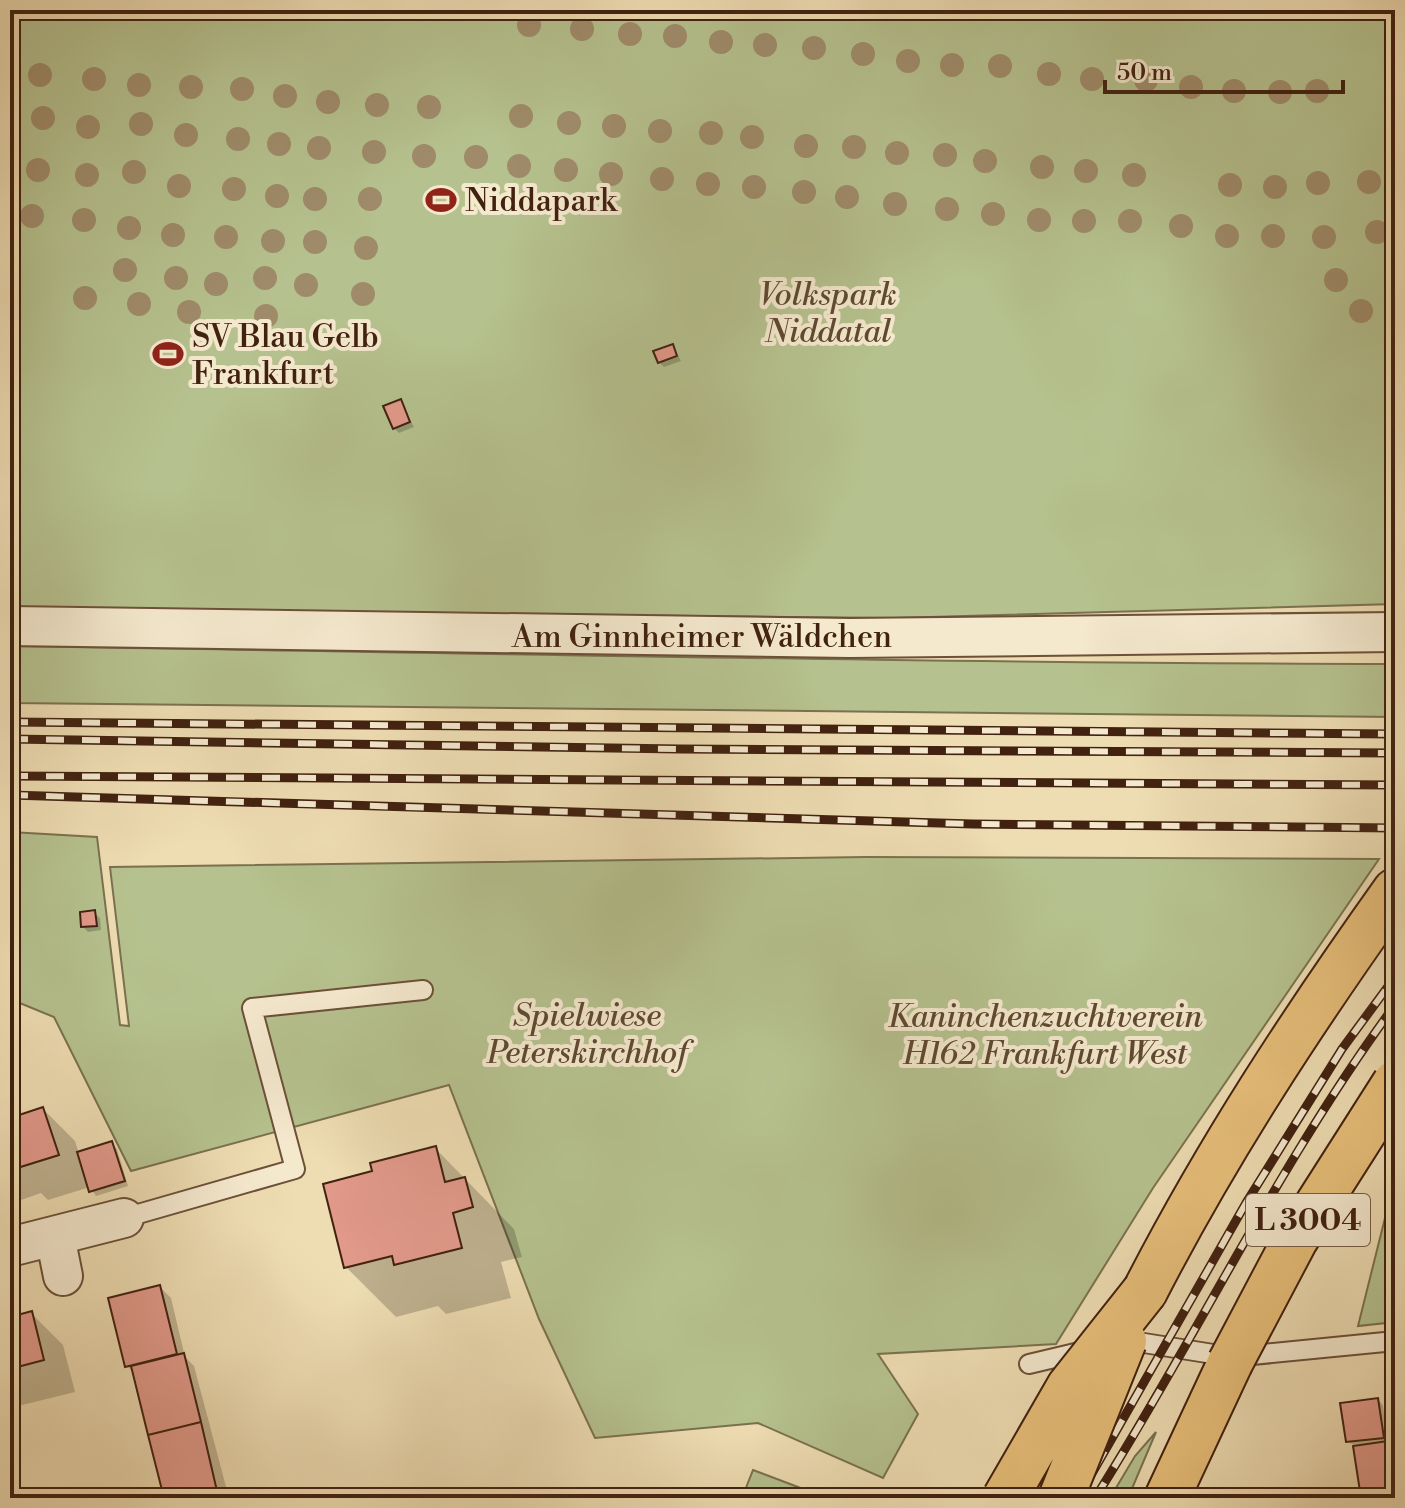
<svg xmlns="http://www.w3.org/2000/svg" width="1405" height="1508" font-family="'Libre Bodoni',serif">
  <style>
    .green { fill: #b5c18e; stroke: #7b714f; stroke-width: 2 }
    .shadow { fill: #0003 }
    .building { fill: #e1998a; stroke: #412110; stroke-width: 2 }
    .lines { fill: none; stroke-linecap: round; stroke-linejoin: round }
    .service-casing { stroke: #6c5038; stroke-width: 22 }
    .minor-casing { stroke: #6c5038; stroke-width: 42 }
    .trunk-casing { stroke: #412110; stroke-width: 48 }
    .service { stroke: #f4e8cd; stroke-width: 18 }
    .minor { stroke: #f4e8cd; stroke-width: 38 }
    .trunk { stroke: #e7be79; stroke-width: 44 }
    .rail-casing { stroke: #412110; stroke-width: 9 }
    .rail { stroke: #f4e8cd; stroke-width: 6; stroke-dasharray: 18; stroke-linecap: butt }
    .trunk-bridge-casing { stroke: #412110; stroke-width: 48; stroke-linecap: butt }
    .trunk-bridge { stroke: #e7be79; stroke-width: 44 }
    .tree { fill: #9f8b6a }
    .labels { text-anchor: middle; stroke-width: 8; stroke-linejoin: round; paint-order: stroke }
    .shield { fill: #f4e8cd; stroke: #775d49; stroke-width: 2 }
    .shield-label { font-size: 30px; font-weight: bold; fill: #412110 }
    .poi-label { font-size: 32px; fill: #412110; stroke: #f4e8cd; text-anchor: start }
    .park-label { font-size: 32px; font-style: italic; fill: #5e4930; stroke: #f4e8cd }
    .street-label { font-size: 32px; fill: #412110; stroke: #f4e8cd }
  </style>
  <rect width="100%" height="100%" fill="#eedcb2"/>
  <filter id="stains"><feTurbulence type="fractalNoise" baseFrequency=".0025" numOctaves="4"/><feColorMatrix values="0 0 0 0 .2 0 0 0 0 .09 0 0 0 0 .02 0 0 0 .5 -.17"/></filter>
  <radialGradient id="worn" r=".72"><stop offset=".6" stop-color="#630" stop-opacity="0"/><stop offset="1" stop-color="#630" stop-opacity=".3"/></radialGradient>
  <path class="green" d="M10 10H1395V604L895 618 313 612 10 616Z
    M10 646C472 653 933 663 1395 664V717L10 703Z
    M10 832 97 837 120 1025 129 1026 110 867 866 857 1379 859 1153 1188 1056 1344 878 1354 918 1414 883 1478 758 1423 595 1438 539 1319 449 1085 131 1171 54 1017 10 999Z
    M1395 1178V1322L1358 1326Z
    M1156 1432 1128 1498H1110L1135 1456Z
    M753 1470 827 1498H742Z"/>
  <path class="shadow" d="M108 10H151V14Z
    M673 346 681 361 664 367 659 362Z
    M400 402 414 427 399 433 394 428Z
    M94 913 100 918 101 930 88 932 83 927Z
    M43 1109 75 1141 79 1154 112 1144 117 1149 128 1186 96 1196 90 1187 48 1200 41 1193 18 1201 10 1192V1120Z
    M435 1148 514 1229 522 1257 501 1262 511 1298 446 1314 438 1306 396 1317 346 1267 374 1173Z
    M160 1287 171 1298 185 1357 194 1366 229 1498H166L136 1374 127 1366Z
    M31 1313 63 1345 75 1392 10 1408V1319Z
    M1378 1400 1383 1405 1388 1443 1395 1442V1498H1363L1356 1446 1348 1442Z"/>
  <path class="building" d="M673 344 677 356 658 363 653 351Z
    M401 399 410 422 393 429 383 406Z
    M95 910 97 926 81 927 80 912Z
    M43 1107 59 1155 14 1169 10 1162V1118Z
    M112 1141 125 1181 89 1192 77 1152Z
    M436 1146 445 1182 465 1177 473 1207 453 1213 462 1248 394 1265 392 1256 344 1268 323 1184 372 1171 370 1163Z
    M160 1285 177 1354 125 1367 108 1298Z
    M32 1311 44 1360 10 1369V1317Z
    M184 1353 201 1422 148 1435 131 1366Z
    M1378 1398 1384 1438 1346 1442 1340 1403Z
    M201 1422 217 1491 188 1498H164L148 1435Z
    M1395 1440V1496L1361 1498 1353 1446Z"/>
  <g class="lines">
    <g class="service-casing">
      <path id="service" d="M124 1218 295 1169 252 1008 423 990
        M1121 1344 1144 1343 1232 1357 1395 1341
        M1029 1364 1088 1350"/>
    </g>
    <g class="minor-casing">
      <path id="minor" d="M10 626 850 638 1395 632
        M55 1236 63 1276
        M10 1247 124 1218"/>
    </g>
    <g class="trunk-casing">
      <path id="trunk" d="M1145 1291C1218 1149 1303 1020 1395 891
        M1167 1498 1230 1363"/>
    </g>
    <use href="#service" class="service"/>
    <use href="#minor" class="minor"/>
    <use href="#trunk" class="trunk"/>
    <g class="rail-casing">
      <path id="rail" d="M10 722 1395 734
        M10 739 680 749 1395 753
        M10 776 1395 785
        M10 795 973 824 1395 828
        M1078 1498 1246 1203 1342 1049 1395 977
        M1095 1498C1198 1335 1280 1161 1395 1005"/>
    </g>
    <use href="#rail" class="rail"/>
    <g class="trunk-bridge-casing">
      <path id="trunk-bridge" d="M1230 1363 1295 1240 1395 1083
        M1005 1498 1069 1387 1145 1291
        M1061 1498 1124 1341"/>
    </g>
    <use href="#trunk-bridge" class="trunk-bridge"/>
  </g>
  <g class="tree">
    <circle cx="529" cy="25" r="12"/>
    <circle cx="582" cy="29" r="12"/>
    <circle cx="630" cy="34" r="12"/>
    <circle cx="675" cy="36" r="12"/>
    <circle cx="721" cy="42" r="12"/>
    <circle cx="765" cy="45" r="12"/>
    <circle cx="814" cy="48" r="12"/>
    <circle cx="863" cy="54" r="12"/>
    <circle cx="908" cy="61" r="12"/>
    <circle cx="952" cy="65" r="12"/>
    <circle cx="1000" cy="66" r="12"/>
    <circle cx="1049" cy="74" r="12"/>
    <circle cx="40" cy="75" r="12"/>
    <circle cx="94" cy="79" r="12"/>
    <circle cx="1092" cy="79" r="12"/>
    <circle cx="1146" cy="80" r="12"/>
    <circle cx="139" cy="85" r="12"/>
    <circle cx="191" cy="87" r="12"/>
    <circle cx="1191" cy="87" r="12"/>
    <circle cx="242" cy="89" r="12"/>
    <circle cx="1234" cy="91" r="12"/>
    <circle cx="1317" cy="91" r="12"/>
    <circle cx="1280" cy="92" r="12"/>
    <circle cx="285" cy="96" r="12"/>
    <circle cx="328" cy="102" r="12"/>
    <circle cx="377" cy="105" r="12"/>
    <circle cx="429" cy="107" r="12"/>
    <circle cx="521" cy="116" r="12"/>
    <circle cx="43" cy="118" r="12"/>
    <circle cx="569" cy="123" r="12"/>
    <circle cx="141" cy="124" r="12"/>
    <circle cx="614" cy="126" r="12"/>
    <circle cx="88" cy="127" r="12"/>
    <circle cx="660" cy="131" r="12"/>
    <circle cx="711" cy="133" r="12"/>
    <circle cx="186" cy="135" r="12"/>
    <circle cx="752" cy="137" r="12"/>
    <circle cx="238" cy="139" r="12"/>
    <circle cx="279" cy="144" r="12"/>
    <circle cx="806" cy="146" r="12"/>
    <circle cx="854" cy="147" r="12"/>
    <circle cx="319" cy="148" r="12"/>
    <circle cx="374" cy="152" r="12"/>
    <circle cx="897" cy="153" r="12"/>
    <circle cx="945" cy="155" r="12"/>
    <circle cx="424" cy="156" r="12"/>
    <circle cx="476" cy="157" r="12"/>
    <circle cx="985" cy="161" r="12"/>
    <circle cx="519" cy="166" r="12"/>
    <circle cx="1042" cy="167" r="12"/>
    <circle cx="38" cy="170" r="12"/>
    <circle cx="566" cy="170" r="12"/>
    <circle cx="1086" cy="171" r="12"/>
    <circle cx="134" cy="172" r="12"/>
    <circle cx="611" cy="174" r="12"/>
    <circle cx="87" cy="175" r="12"/>
    <circle cx="1134" cy="175" r="12"/>
    <circle cx="662" cy="179" r="12"/>
    <circle cx="1369" cy="182" r="12"/>
    <circle cx="1318" cy="183" r="12"/>
    <circle cx="708" cy="184" r="12"/>
    <circle cx="1230" cy="185" r="12"/>
    <circle cx="179" cy="186" r="12"/>
    <circle cx="754" cy="187" r="12"/>
    <circle cx="1275" cy="187" r="12"/>
    <circle cx="234" cy="189" r="12"/>
    <circle cx="804" cy="192" r="12"/>
    <circle cx="277" cy="196" r="12"/>
    <circle cx="847" cy="197" r="12"/>
    <circle cx="315" cy="199" r="12"/>
    <circle cx="370" cy="199" r="12"/>
    <circle cx="895" cy="204" r="12"/>
    <circle cx="947" cy="209" r="12"/>
    <circle cx="993" cy="214" r="12"/>
    <circle cx="32" cy="216" r="12"/>
    <circle cx="84" cy="220" r="12"/>
    <circle cx="1039" cy="220" r="12"/>
    <circle cx="1084" cy="221" r="12"/>
    <circle cx="1130" cy="221" r="12"/>
    <circle cx="1181" cy="226" r="12"/>
    <circle cx="129" cy="228" r="12"/>
    <circle cx="1377" cy="232" r="12"/>
    <circle cx="173" cy="235" r="12"/>
    <circle cx="1227" cy="236" r="12"/>
    <circle cx="1273" cy="236" r="12"/>
    <circle cx="226" cy="237" r="12"/>
    <circle cx="1324" cy="237" r="12"/>
    <circle cx="273" cy="241" r="12"/>
    <circle cx="315" cy="242" r="12"/>
    <circle cx="366" cy="248" r="12"/>
    <circle cx="125" cy="270" r="12"/>
    <circle cx="176" cy="278" r="12"/>
    <circle cx="265" cy="278" r="12"/>
    <circle cx="1336" cy="280" r="12"/>
    <circle cx="216" cy="284" r="12"/>
    <circle cx="306" cy="285" r="12"/>
    <circle cx="363" cy="294" r="12"/>
    <circle cx="85" cy="298" r="12"/>
    <circle cx="139" cy="304" r="12"/>
    <circle cx="1361" cy="311" r="12"/>
    <circle cx="189" cy="312" r="12"/>
    <circle cx="266" cy="316" r="12"/>
  </g>
  <defs>
    <g id="stadium-bare" transform="scale(2.4)"><path d="M0-5a6.5 5 0 1 0 0 10a6.5 5 0 1 0 0-10ZM-3.5-1.8h7v3.6h-7Z" fill="#8f2418" stroke="#f4e8cd" stroke-width="2.5" paint-order="stroke"/></g>
  </defs>
  <g fill-rule="evenodd">
    <use href="#stadium-bare" x="441" y="200"/>
    <use href="#stadium-bare" x="168" y="354"/>
  </g>
  <g class="labels">
    <rect class="shield" x="1246" y="1194" width="124" height="52" rx="6"/>
    <g class="shield-label">
      <text x="1308" y="1230">L 3004</text>
    </g>
    <g class="poi-label">
      <text x="465" y="211">Niddapark</text>
      <text x="192" y="347">SV Blau Gelb<tspan x="192" dy="37">Frankfurt</tspan></text>
    </g>
    <g class="park-label">
      <text x="828" y="305">Volkspark<tspan x="828" dy="37">Niddatal</tspan></text>
      <text x="587" y="1026">Spielwiese<tspan x="587" dy="37">Peterskirchhof</tspan></text>
      <text x="1045" y="1027">Kaninchenzuchtverein<tspan x="1045" dy="37">H162 Frankfurt West</tspan></text>
    </g>
    <g class="street-label">
      <text x="702" y="647">Am Ginnheimer Wäldchen</text>
    </g>
  </g>
  <rect width="1405" height="1508" fill="none" stroke="#eedcb2" stroke-width="40"/>
  <rect x="12" y="12" width="1381" height="1484" fill="none" stroke="#412110" stroke-width="4"/>
  <rect x="20" y="20" width="1365" height="1468" fill="none" stroke="#412110" stroke-width="2"/>
  <path d="M1105 80v12h238v-12" fill="none" stroke="#412110" stroke-width="4"/>
  <text x="1117" y="80" font-size="24" fill="#412110" stroke="#f4e8cd" stroke-width="6" paint-order="stroke">50 m</text>
  <rect width="100%" height="100%" filter="url(#stains)"/>
  <rect width="100%" height="100%" fill="url(#worn)"/>
</svg>
